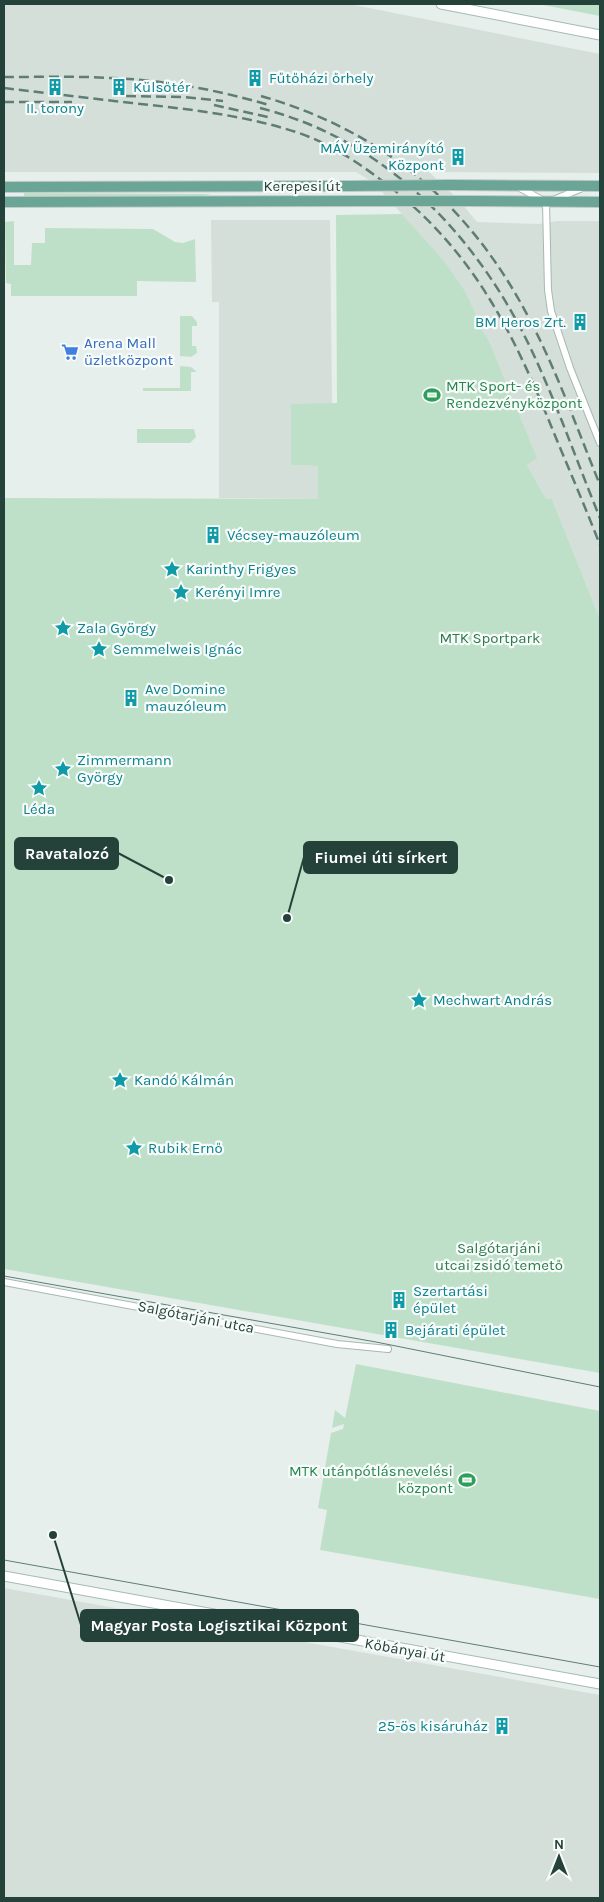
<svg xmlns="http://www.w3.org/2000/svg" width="604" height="1902" font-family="Karla,sans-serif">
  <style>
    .built { fill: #d4dfda }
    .green { fill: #bfe0c8 }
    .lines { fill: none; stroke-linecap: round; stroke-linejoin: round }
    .street-casing { stroke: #a8b8b2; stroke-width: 8 }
    .secondary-casing { stroke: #a4bbb3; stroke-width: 11 }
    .primary-casing { stroke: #c2cac8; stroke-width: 12 }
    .street { stroke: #fff; stroke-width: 6 }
    .secondary { stroke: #fff; stroke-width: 9 }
    .primary { stroke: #6aa596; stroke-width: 10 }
    .tram { stroke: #5f7d75; stroke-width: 1 }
    .rail { stroke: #5f7d75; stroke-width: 2.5; stroke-dasharray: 10 5; stroke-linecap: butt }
    .primary-bridge-casing { stroke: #c2cac8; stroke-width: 12; stroke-linecap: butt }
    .primary-bridge { stroke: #6aa596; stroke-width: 10 }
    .labels { text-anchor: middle; stroke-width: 4.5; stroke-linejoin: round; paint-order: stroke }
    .culture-label { font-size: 15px; fill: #0d838f; stroke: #f7fbf9; text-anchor: start }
    .street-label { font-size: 15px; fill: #24423a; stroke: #f7fbf9 }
    .shop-label { font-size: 15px; fill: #366cbe; stroke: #f7fbf9; text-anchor: start }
    .leisure-label { font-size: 15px; fill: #27864d; stroke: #f7fbf9; text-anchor: start }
    .park-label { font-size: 15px; fill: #2d7a4b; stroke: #f7fbf9 }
    .leader { fill: none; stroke: #24423a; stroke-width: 2 }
    .callout-dot { fill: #24423a; stroke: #f7fbf9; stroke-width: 2 }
    .callout { fill: #24423a; stroke: #24423a; stroke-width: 2 }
    .callout-label { font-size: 16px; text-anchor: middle; font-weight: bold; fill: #fff }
  </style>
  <rect width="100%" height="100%" fill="#e6efeb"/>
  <path class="built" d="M4 4H349L600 54V173L429 172 457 198 477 222 539 224 557 221H600V619L552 499H546L527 465 488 339 476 321 475 312 465 291 446 263 374 183 356 172H4Z
    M211 220H330L332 404H291V465L318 466 319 499 219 498V302H212Z
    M4 1588 600 1695V1898H4Z"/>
  <path class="green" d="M538 4H600V16Z
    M24 193 211 194 194 198 24 196Z
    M402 214 446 263 465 291 475 312 476 321 488 339 537 458 527 465 546 499H552L600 619V1373L4 1269V498L318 499V466L291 465V404L337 403 336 215Z
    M14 221V265H31L32 243H45V228L153 229 175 242 183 243 195 239 196 282 137 281V296H11V284L6 283 5 222Z
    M180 316H192L197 322V326H192V346H196L197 353 191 357 180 356Z
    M180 366 191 367 197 372H191V391H143V388H180Z
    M137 429H194L196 437 190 443H137Z
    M356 1364 600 1411V1599L320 1550 327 1510 318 1508 331 1433 343 1429 344 1424 332 1428 335 1410 345 1418Z"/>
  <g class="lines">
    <g class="street-casing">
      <path id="street" d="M520 188 544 201
        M553 200 580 189
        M546 203 548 290 551 311 570 368 600 443
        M4 1282 337 1344 388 1349"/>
    </g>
    <g class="secondary-casing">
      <path id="secondary" d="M441 4 600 35
        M4 1576 600 1684"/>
    </g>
    <g class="primary-casing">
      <path id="primary" d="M450 185 600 186
        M4 187 349 186
        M468 201 600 202
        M4 202 366 201"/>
    </g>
    <use href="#street" class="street"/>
    <use href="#secondary" class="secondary"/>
    <use href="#primary" class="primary"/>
    <path class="tram" d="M4 1276 376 1342 600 1387
      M4 1560 600 1667"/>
    <path class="rail" d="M4 77C39 77 75 76 111 78 165 80 218 90 269 105
      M4 88C46 93 89 98 132 103 188 109 245 115 299 133 330 144 356 161 381 180 474 249 514 334 556 438 571 474 586 509 600 545
      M126 96 183 97 223 101
      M261 96C386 132 472 207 531 322 558 374 578 431 600 485
      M4 102H72
      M214 105 268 117
      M260 108C386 140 476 234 531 349 557 404 577 462 600 518"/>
    <g class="primary-bridge-casing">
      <path id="primary-bridge" d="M349 186 450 185
        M366 201H468"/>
    </g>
    <use href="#primary-bridge" class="primary-bridge"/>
  </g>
  <defs>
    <g id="building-bare" transform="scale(1.35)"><path d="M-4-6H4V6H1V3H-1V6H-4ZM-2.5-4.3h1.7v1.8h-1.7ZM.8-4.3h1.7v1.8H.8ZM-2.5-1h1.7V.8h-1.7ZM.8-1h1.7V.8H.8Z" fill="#0f9aa8" stroke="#f7fbf9" stroke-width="2.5" paint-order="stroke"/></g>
    <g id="supermarket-bare" transform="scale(1.35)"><path d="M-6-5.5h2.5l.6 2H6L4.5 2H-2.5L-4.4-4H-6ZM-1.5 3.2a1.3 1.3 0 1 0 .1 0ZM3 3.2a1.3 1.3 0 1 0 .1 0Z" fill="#3f7fe0" stroke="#f7fbf9" stroke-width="2.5" paint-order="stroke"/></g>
    <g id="stadium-bare" transform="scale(1.35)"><path d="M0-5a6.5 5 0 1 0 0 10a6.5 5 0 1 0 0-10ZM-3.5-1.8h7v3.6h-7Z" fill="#2e9e5b" stroke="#f7fbf9" stroke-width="2.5" paint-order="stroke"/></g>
    <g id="sight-bare" transform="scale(1.35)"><path d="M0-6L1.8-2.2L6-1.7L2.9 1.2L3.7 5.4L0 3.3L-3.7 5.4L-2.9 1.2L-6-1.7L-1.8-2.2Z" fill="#0f9aa8" stroke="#f7fbf9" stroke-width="2.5" paint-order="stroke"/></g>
  </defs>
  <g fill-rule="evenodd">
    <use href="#building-bare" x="255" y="78"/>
    <use href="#building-bare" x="55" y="87"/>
    <use href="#building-bare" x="119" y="87"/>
    <use href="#building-bare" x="458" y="157"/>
    <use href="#building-bare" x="580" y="322"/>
    <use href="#supermarket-bare" x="70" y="352"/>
    <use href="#stadium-bare" x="432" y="395"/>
    <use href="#building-bare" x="213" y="535"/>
    <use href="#sight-bare" x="172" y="569"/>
    <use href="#sight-bare" x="181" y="592"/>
    <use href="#sight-bare" x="63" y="628"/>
    <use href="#sight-bare" x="99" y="649"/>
    <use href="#building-bare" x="131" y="698"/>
    <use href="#sight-bare" x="63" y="769"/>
    <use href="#sight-bare" x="39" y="788"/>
    <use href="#sight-bare" x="419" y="1000"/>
    <use href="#sight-bare" x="120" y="1080"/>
    <use href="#sight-bare" x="134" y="1148"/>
    <use href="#building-bare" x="399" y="1300"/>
    <use href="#building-bare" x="391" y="1330"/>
    <use href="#stadium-bare" x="467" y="1480"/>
    <use href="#building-bare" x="502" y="1726"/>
  </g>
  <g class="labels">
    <g class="culture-label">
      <text x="269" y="83">Fűtőházi őrhely</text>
      <text x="133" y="92">Külsőtér</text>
      <text x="55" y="113" text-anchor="middle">II. torony</text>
      <text x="444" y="153" text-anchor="end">MÁV Üzemirányító<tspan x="444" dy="17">Központ</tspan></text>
      <text x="566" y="327" text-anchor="end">BM Heros Zrt.</text>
      <text x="227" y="540">Vécsey-mauzóleum</text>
      <text x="186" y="574">Karinthy Frigyes</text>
      <text x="195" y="597">Kerényi Imre</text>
      <text x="77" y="633">Zala György</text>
      <text x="113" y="654">Semmelweis Ignác</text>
      <text x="145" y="694">Ave Domine<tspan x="145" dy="17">mauzóleum</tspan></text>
      <text x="77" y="765">Zimmermann<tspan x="77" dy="17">György</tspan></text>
      <text x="39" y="814" text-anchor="middle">Léda</text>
      <text x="433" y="1005">Mechwart András</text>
      <text x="134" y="1085">Kandó Kálmán</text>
      <text x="148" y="1153">Rubik Ernő</text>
      <text x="413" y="1296">Szertartási<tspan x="413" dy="17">épület</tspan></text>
      <text x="405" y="1335">Bejárati épület</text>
      <text x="488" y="1731" text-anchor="end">25-ös kisáruház</text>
    </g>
    <g class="street-label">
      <text x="302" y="191">Kerepesi út</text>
      <text transform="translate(196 1317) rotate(11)" y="5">Salgótarjáni utca</text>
      <text transform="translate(405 1650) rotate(10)" y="5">Kőbányai út</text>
    </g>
    <g class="shop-label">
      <text x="84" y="348">Arena Mall<tspan x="84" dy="17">üzletközpont</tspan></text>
    </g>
    <g class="leisure-label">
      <text x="446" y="391">MTK Sport- és<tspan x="446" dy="17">Rendezvényközpont</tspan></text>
      <text x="453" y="1476" text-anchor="end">MTK utánpótlásnevelési<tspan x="453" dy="17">központ</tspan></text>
    </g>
    <g class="park-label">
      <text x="490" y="643">MTK Sportpark</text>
      <text x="499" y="1253">Salgótarjáni<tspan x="499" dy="17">utcai zsidó temető</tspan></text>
    </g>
  </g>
  <path class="leader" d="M169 880L118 853M287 918L304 857M53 1535L81 1625"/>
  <g class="callout-dot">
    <circle cx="169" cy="880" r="5"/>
    <circle cx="287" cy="918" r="5"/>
    <circle cx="53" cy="1535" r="5"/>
  </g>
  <g class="callout">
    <rect x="15" y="838" width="103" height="31" rx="5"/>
    <rect x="304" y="842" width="153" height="31" rx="5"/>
    <rect x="81" y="1610" width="277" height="31" rx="5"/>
  </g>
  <g class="callout-label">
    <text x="67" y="859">Ravatalozó</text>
    <text x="381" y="863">Fiumei úti sírkert</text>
    <text x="219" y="1631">Magyar Posta Logisztikai Központ</text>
  </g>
  <rect width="604" height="1902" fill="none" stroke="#24423a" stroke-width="10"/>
  <g transform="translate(559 1857)" stroke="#f7fbf9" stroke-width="4" paint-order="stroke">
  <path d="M0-4L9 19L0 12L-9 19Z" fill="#24423a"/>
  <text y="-8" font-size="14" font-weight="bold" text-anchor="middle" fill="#24423a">N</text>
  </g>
</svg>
